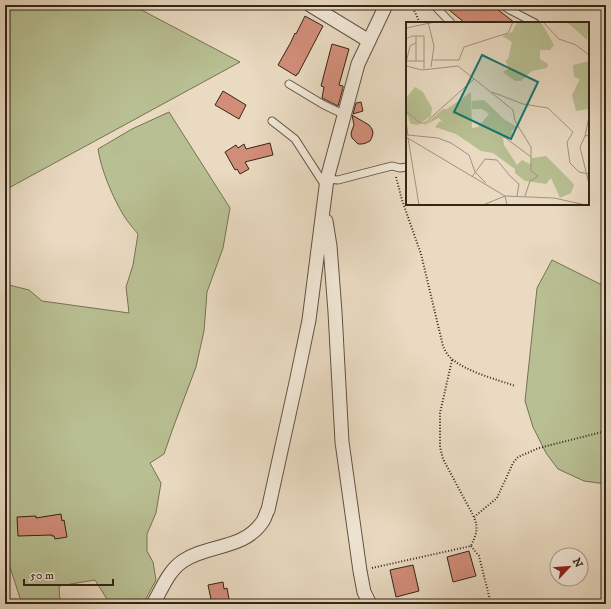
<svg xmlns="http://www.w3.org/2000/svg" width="611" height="609" font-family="'IM FELL DW Pica',serif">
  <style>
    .green { fill: #b8bf92; stroke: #767254 }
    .building { fill: #d28d79; stroke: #332516 }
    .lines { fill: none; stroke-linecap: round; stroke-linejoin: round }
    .service-casing { stroke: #605241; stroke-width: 9 }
    .minor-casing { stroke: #605241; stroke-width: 15 }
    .path { stroke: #332516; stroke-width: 2; stroke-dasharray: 1 2; stroke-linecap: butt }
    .service { stroke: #f1e7d7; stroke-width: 7 }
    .minor { stroke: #f1e7d7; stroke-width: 13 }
    .inset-road { fill: none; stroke: #a0927d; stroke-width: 1 }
    .view { fill: #0f766e; fill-opacity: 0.15; stroke: #0f766e; stroke-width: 2 }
    .inset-edge { fill: none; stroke: #332516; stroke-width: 2 }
  </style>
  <rect width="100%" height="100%" fill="#e9dac1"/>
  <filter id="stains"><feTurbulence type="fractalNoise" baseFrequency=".005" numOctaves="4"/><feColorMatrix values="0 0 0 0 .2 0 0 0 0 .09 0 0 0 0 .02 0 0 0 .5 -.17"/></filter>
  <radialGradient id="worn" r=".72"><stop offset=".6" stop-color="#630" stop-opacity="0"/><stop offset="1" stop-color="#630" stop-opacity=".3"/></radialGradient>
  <path class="green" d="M5 5H132L240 62 5 190Z
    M169 112 230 208 223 248 207 292 204 331 196 367 173 428 164 454 150 463 161 483 156 513 147 534V551L153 562 156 580 143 604H110L95 580 59 586 60 604H22L7 558 5 556V284L29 290 42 301 129 313 126 287 133 265 138 234C133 228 128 222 124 216 113 198 101 170 98 149L132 129Z
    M552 260 606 287V484L584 481 558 469 546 453 533 427 525 401 537 288Z"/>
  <path class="building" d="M443 5H492L515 23H465Z
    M305 16 323 26 298 74H297L296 76 278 65 291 42 295 33 296 34Z
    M332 44 349 49 339 85 343 86V88L338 106 322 98 324 87 321 86Z
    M223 91 246 105 239 119 215 105Z
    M361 102 363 111 353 114 356 103Z
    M352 115 369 125 372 129 373 133 372 137 370 141 366 143 362 144H358L352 138 351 134 352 130 354 125Z
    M270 143 273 155 245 162 249 169 240 174 237 169 235 170 225 152 236 145 238 148 244 144 246 149Z
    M61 514 62 521 64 520 67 537 55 539 54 536H52V535L18 536 17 517 36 516V518Z
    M469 551 476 576 453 582 447 557Z
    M413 565 419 591 396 597 390 570Z
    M223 582 224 589 227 588 229 599 226 600 227 604H212L208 585Z"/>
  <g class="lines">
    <g class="service-casing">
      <path id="service" d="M434 5 451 23
        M502 5 510 10 535 23
        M289 84 324 105 345 115
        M272 121 295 139 326 187
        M327 179 338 180 380 169 392 166 400 168 407 167"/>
    </g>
    <g class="minor-casing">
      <path id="minor" d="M310 5 369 41
        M326 221 330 246 335 312 342 442 360 571 364 592 370 604
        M153 604C162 589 168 571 183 561 208 544 244 550 263 521 265 518 266 513 268 510L297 378 309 320 327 179 358 64 386 5"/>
    </g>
    <path class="path" d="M413 5V8L420 23
      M396 177 402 200 421 254 443 346C445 351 448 356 452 359 467 372 496 379 515 386
      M474 517 497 498 513 463 518 457 539 448 602 432 606 430
      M471 546 479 556 491 604
      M372 568 471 546C476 534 479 530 474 517L443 459 440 447V413L452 360"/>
    <use href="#service" class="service"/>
    <use href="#minor" class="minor"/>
  </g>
  <g transform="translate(406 22)">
    <rect width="183" height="183" fill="#e9dac1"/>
    <path d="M111 0H135L148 23 144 28H134V37L142 42 141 46 126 49 115 59H109L97 50 103 46 99 39 102 37 106 20 96 14 106 10ZM161 0H179L183 2 181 18ZM183 39V87L170 89 166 73 174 57 168 55 167 43ZM9 65 17 70 26 86 25 94 12 103 5 102 0 90V76ZM65 70 66 106 72 105 83 92 76 87H66V79L78 78 98 97 111 105 105 110 109 114 97 116 98 123 111 143 116 138 124 142 126 136 140 134 165 159 168 163 165 171 154 176 145 156 140 162 119 159 109 151V147L87 131 75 129 50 112 29 105 34 99 38 101 33 96 17 104 37 87H41Z" fill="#b8bf92"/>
    <path class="inset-road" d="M22 0 28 24 25 45M137 0 153 17 170 23 183 33M0 6 29 0M0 17 6 14H18V47M26 38H53L58 25 102 11 107 0M1 39H18M10 39V14M0 41 4 24 10 21M0 44 16 48 52 44 107 88 109 99 125 125V149L132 154 124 159 119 174M86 70 117 82 142 86 167 110 161 120 164 141 173 150 183 152M0 89 14 101H19L68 57M0 98 2 114M2 113 32 116 45 121 63 133 69 150 80 161M183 113 179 114 174 125 183 162M97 114 125 135M179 114 183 95M0 115 99 174 148 176 180 183M2 116 13 183M66 155 79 137 91 138 105 155 113 162 111 174M77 183 99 174 101 183"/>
    <path class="view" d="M76 33 132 60 105 117 48 90Z"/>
    <rect width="183" height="183" class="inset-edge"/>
  </g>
  <rect width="611" height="609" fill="none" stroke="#e9dac1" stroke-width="20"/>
  <rect x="6" y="6" width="599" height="597" fill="none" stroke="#332516" stroke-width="2"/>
  <rect x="10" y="10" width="591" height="589" fill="none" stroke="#332516"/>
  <g transform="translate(569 567) rotate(64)"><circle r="19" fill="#f1e7d7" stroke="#a5998a"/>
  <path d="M0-3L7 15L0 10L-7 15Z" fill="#8f2418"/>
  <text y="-6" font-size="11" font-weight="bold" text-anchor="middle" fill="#332516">N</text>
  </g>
  <path d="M24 579v6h89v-6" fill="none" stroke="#332516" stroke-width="2"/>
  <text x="30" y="579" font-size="12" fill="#332516" stroke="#f1e7d7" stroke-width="3" paint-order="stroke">50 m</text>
  <rect width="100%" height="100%" filter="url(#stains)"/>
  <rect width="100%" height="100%" fill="url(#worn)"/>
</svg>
